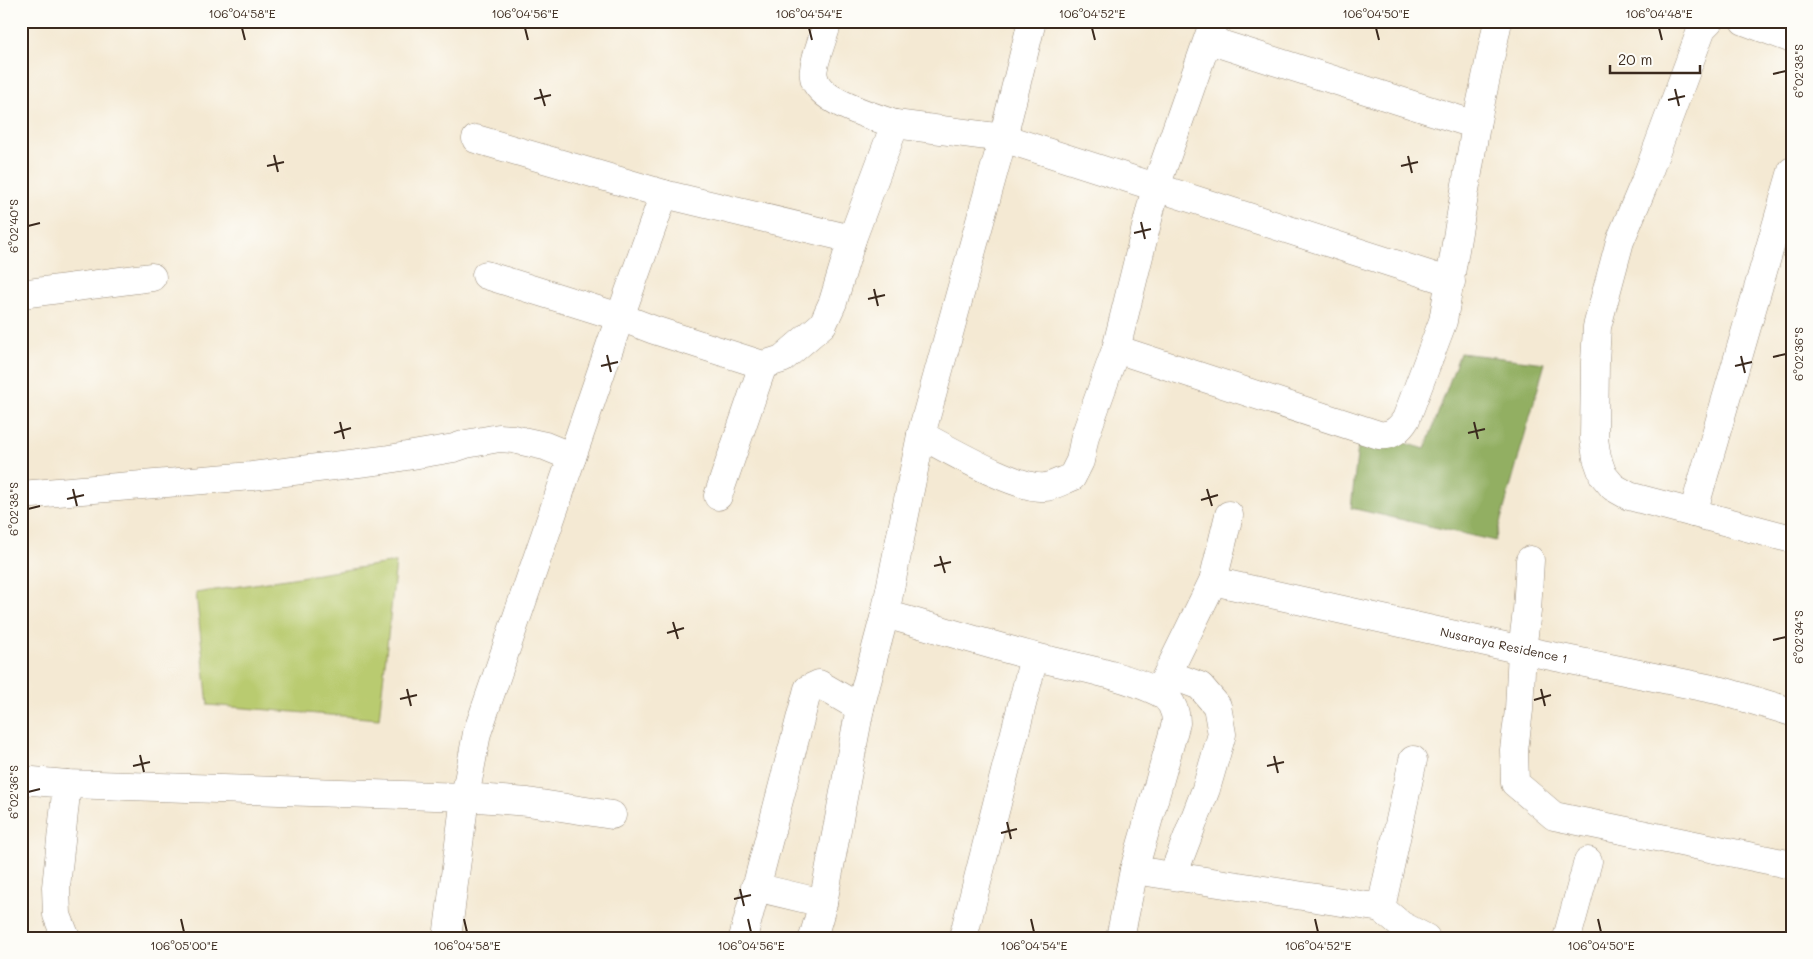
<svg xmlns="http://www.w3.org/2000/svg" width="1813" height="959" font-family="Mali,sans-serif">
  <style>
    .green { fill: #b9cb6f; stroke: #7a7a46 }
    .forest { fill: #92af62; stroke: #666c40 }
    .lines { fill: none; stroke-linecap: round; stroke-linejoin: round }
    .street-casing { stroke: #988a78; stroke-width: 29 }
    .street { stroke: #fff; stroke-width: 28 }
    .ticks { fill: none; stroke: #3b2a1e; stroke-width: 2 }
    .labels { text-anchor: middle; stroke-width: 4.5; stroke-linejoin: round; paint-order: stroke }
    .street-label { font-size: 12px; fill: #3b2a1e; stroke: #fdfcf7 }
    .neatline { fill: none; stroke: #3b2a1e; stroke-width: 2 }
    .ticks-label { font-size: 12px; text-anchor: middle; fill: #3b2a1e }
  </style>
  <rect width="100%" height="100%" fill="#fdfcf7"/>
  <filter id="ink" filterUnits="userSpaceOnUse"><feTurbulence type="fractalNoise" baseFrequency=".02" numOctaves="2"/><feDisplacementMap in="SourceGraphic" scale="10" xChannelSelector="R" yChannelSelector="G"/><feConvolveMatrix kernelMatrix="1 2 1 2 8 2 1 2 1" color-interpolation-filters="sRGB"/></filter>
  <filter id="wash" filterUnits="userSpaceOnUse"><feTurbulence type="fractalNoise" baseFrequency=".0096" numOctaves="4" result="noise"/><feDisplacementMap in="SourceGraphic" scale="20" xChannelSelector="R" yChannelSelector="G"/><feGaussianBlur stdDeviation="1.12" result="paint"/><feColorMatrix in="noise" values="0 0 0 0 0 0 0 0 0 0 0 0 0 0 0 0 0 1.4 0 .05"/><feComposite in="paint" operator="in"/></filter>
  <g filter="url(#wash)">
    <rect width="100%" height="100%" fill="#f4e9d3"/>
    <path class="green" d="M396 562 379 719 208 705 196 593Z"/>
    <path class="forest" d="M1460 353 1545 363 1495 541 1351 508 1360 429 1425 449Z"/>
  </g>
  <g filter="url(#ink)">
    <g class="lines">
      <g class="street-casing">
        <g id="street">
          <path d="M828 21C825 33 811 67 814 77 818 101 874 117 895 124"/>
          <path d="M1709 21 1702 28 1644 184 1620 241 1597 327 1595 362 1594 439 1597 458 1603 475 1613 487 1629 496 1792 539"/>
          <path d="M1744 21 1792 39"/>
          <path d="M1208 40 1476 125"/>
          <path d="M476 139 664 194 852 239"/>
          <path d="M486 275 620 317 664 194"/>
          <path d="M21 294 152 277"/>
          <path d="M1116 349 1379 435C1391 437 1400 429 1406 419L1443 321 1476 125 1498 21"/>
          <path d="M921 435C948 449 1019 491 1046 487 1055 485 1064 480 1072 477L1080 461 1085 436 1116 349 1156 187 1214 21"/>
          <path d="M21 495 252 476 383 460 454 448 466 444 499 438 513 439 545 446 572 457 620 317 654 330 763 365 782 359 823 324 833 302 852 239 895 124 1003 138 1451 282"/>
          <path d="M718 496 763 365"/>
          <path d="M1693 513 1792 171"/>
          <path d="M1530 560 1527 611 1522 650 1519 710 1514 750 1515 783 1554 816 1792 865"/>
          <path id="s1" d="M1213 581 1522 650 1722 691 1792 712"/>
          <path d="M885 614C936 628 986 644 1036 657 1075 667 1121 674 1158 692 1170 697 1176 710 1176 723L1134 870 1120 938"/>
          <path d="M1168 674 1200 686 1217 706 1222 734 1206 789 1173 875"/>
          <path d="M1160 689 1213 581 1229 515"/>
          <path d="M1413 760 1381 908 1401 925 1426 938"/>
          <path d="M21 780 67 784 465 797 528 802 612 815"/>
          <path d="M1134 870 1381 908"/>
          <path d="M755 887 823 903"/>
          <path d="M66 938 57 915 56 887 67 784"/>
          <path d="M447 938 465 797 477 733 572 457"/>
          <path d="M743 938 808 689 819 684 860 708"/>
          <path d="M813 938 823 903 860 708 885 614 921 435 1003 138 1032 21"/>
          <path d="M963 938 1034 657"/>
          <path d="M1567 938 1588 861"/>
        </g>
      </g>
      <use href="#street" class="street"/>
    </g>
  </g>
  <path class="ticks" d="M242 28 245 40M525 28 528 40M809 28 812 40M1092 28 1095 40M1376 28 1379 40M1659 28 1662 40M1773 74 1786 71M540 89 545 106M1675 89 1679 106M534 99 551 95M1668 100 1685 96M274 155 278 172M1408 156 1412 173M267 166 284 162M1401 166 1418 162M1141 222 1145 239M28 226 40 223M1134 233 1151 229M874 289 878 306M868 299 885 295M607 355 611 372M1741 356 1745 373M1773 357 1786 354M601 366 618 362M1735 366 1752 362M340 422 344 439M1474 422 1478 439M334 433 351 428M1468 433 1485 429M73 489 77 506M1207 489 1212 506M67 499 84 495M1201 500 1218 495M28 509 40 506M940 556 945 573M934 566 951 562M673 622 678 639M667 633 684 628M1773 640 1786 637M407 689 411 706M1541 689 1545 706M400 699 417 695M1534 700 1551 695M140 755 144 772M1274 756 1278 773M133 766 150 762M1267 766 1284 762M28 792 40 789M1007 822 1011 839M1001 833 1017 829M740 889 744 906M734 899 751 895M181 919 184 932M464 919 467 932M748 919 751 932M1031 919 1034 932M1315 919 1318 932M1598 919 1601 932"/>
  <g class="labels">
    <g class="street-label">
      <text dy="4" stroke="none"><textPath href="#s1" startOffset="298">Nusaraya Residence 1</textPath></text>
    </g>
  </g>
  <rect width="1813" height="959" fill="none" stroke="#fdfcf7" stroke-width="55"/>
  <path d="M1610 65v8h90v-8" fill="none" stroke="#3b2a1e" stroke-width="2.5"/>
  <text x="1618" y="65" font-size="15" fill="#3b2a1e" stroke="#fdfcf7" stroke-width="4" paint-order="stroke">20 m</text>
  <rect x="28" y="28" width="1758" height="904" class="neatline"/>
  <g class="ticks-label">
    <text x="242" y="18">106°04'58"E</text>
    <text x="525" y="18">106°04'56"E</text>
    <text x="809" y="18">106°04'54"E</text>
    <text x="1092" y="18">106°04'52"E</text>
    <text x="1376" y="18">106°04'50"E</text>
    <text x="1659" y="18">106°04'48"E</text>
    <text transform="translate(1799 71) rotate(-90)" y="4">6°02'38"S</text>
    <text transform="translate(14 226) rotate(-90)" y="4">6°02'40"S</text>
    <text transform="translate(1799 354) rotate(-90)" y="4">6°02'36"S</text>
    <text transform="translate(14 509) rotate(-90)" y="4">6°02'38"S</text>
    <text transform="translate(1799 637) rotate(-90)" y="4">6°02'34"S</text>
    <text transform="translate(14 792) rotate(-90)" y="4">6°02'36"S</text>
    <text x="184" y="950">106°05'00"E</text>
    <text x="467" y="950">106°04'58"E</text>
    <text x="751" y="950">106°04'56"E</text>
    <text x="1034" y="950">106°04'54"E</text>
    <text x="1318" y="950">106°04'52"E</text>
    <text x="1601" y="950">106°04'50"E</text>
  </g>
</svg>
